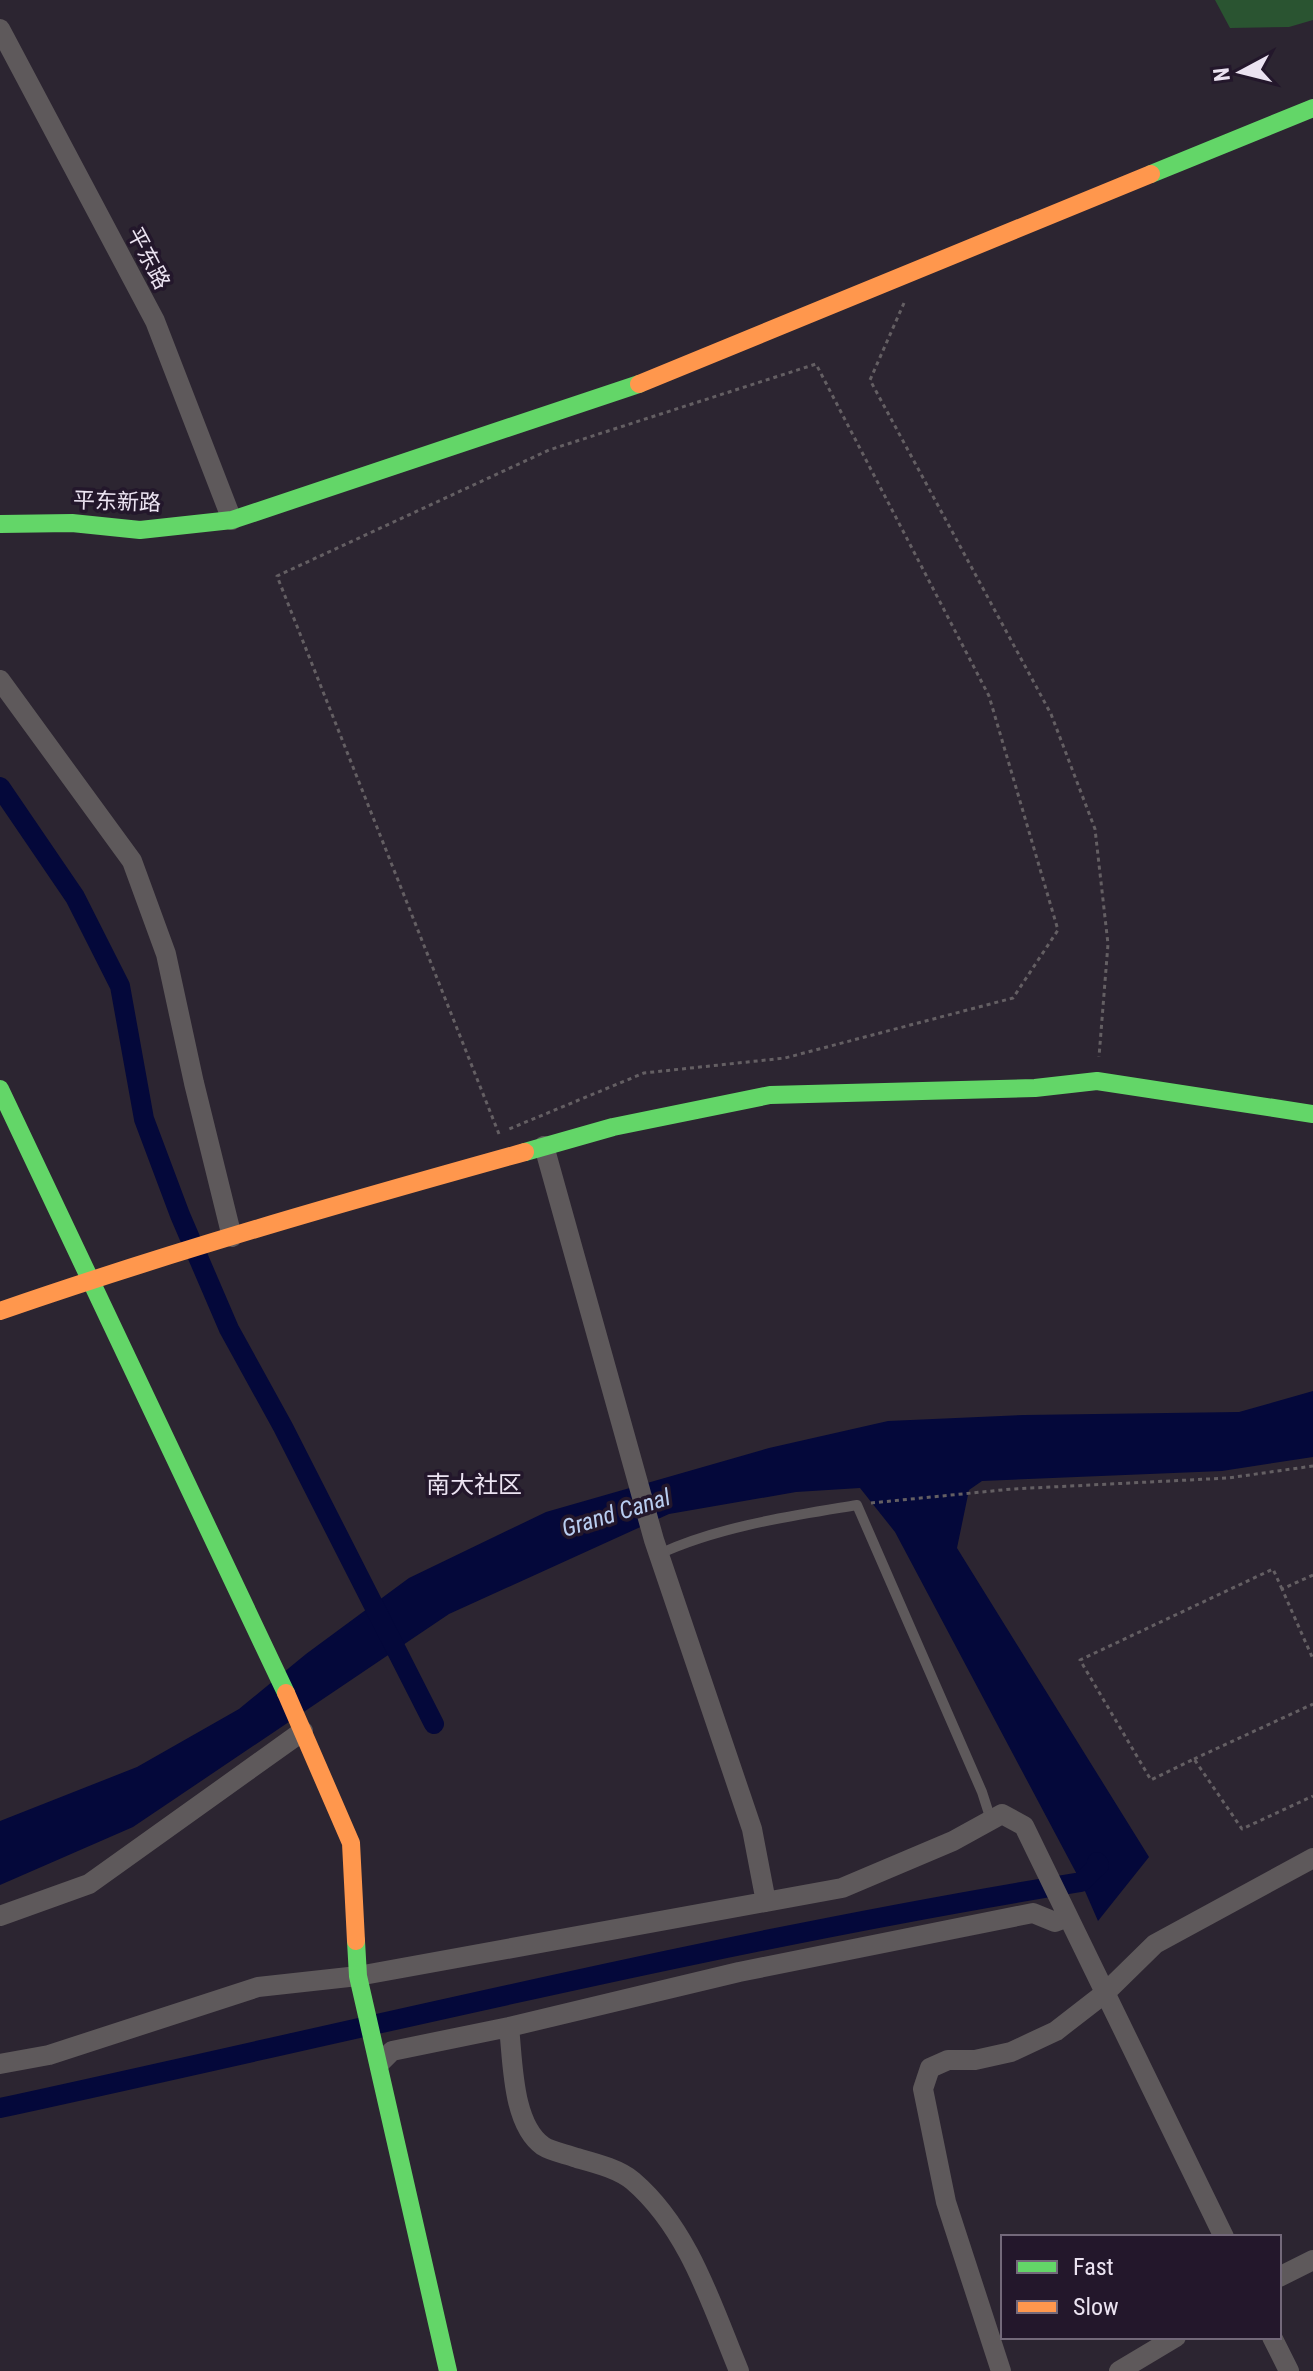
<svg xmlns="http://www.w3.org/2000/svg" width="1313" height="2371" font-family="'Roboto Condensed','Noto Sans SC',sans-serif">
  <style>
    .green { fill: #2a5431 }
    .water { fill: #04083a }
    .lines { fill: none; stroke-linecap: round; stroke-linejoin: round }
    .canal { stroke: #04083a; stroke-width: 20 }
    .path { stroke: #645f63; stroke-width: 3; stroke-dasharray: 4 4; stroke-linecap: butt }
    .lane { stroke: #5e595b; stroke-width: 10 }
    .street { stroke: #5e595b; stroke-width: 20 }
    .fast { stroke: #63d668; stroke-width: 18 }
    .slow { stroke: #ff974d; stroke-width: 18 }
    .labels { text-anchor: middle; stroke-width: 7; stroke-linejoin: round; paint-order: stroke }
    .street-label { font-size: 22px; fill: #ebe3f1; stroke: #23172b }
    .neighbourhood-label { font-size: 24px; fill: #ebe3f1; stroke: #23172b }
    .water-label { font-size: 24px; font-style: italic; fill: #b9cdf0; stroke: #23172b }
  </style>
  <rect width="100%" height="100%" fill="#2c2531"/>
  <path class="green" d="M1215 0H1313V20L1289 27 1230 28Z"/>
  <path class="water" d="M1313 1391V1457L1222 1471 982 1481 969 1490 957 1548 1149 1857 1098 1921 1081 1882 895 1532 860 1488 796 1492 669 1514 449 1614 133 1827 0 1885V1821L137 1767 239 1709 306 1654 409 1578 546 1512 769 1448 888 1421 1024 1415 1239 1412Z"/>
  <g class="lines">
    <path class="canal" d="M0 787 75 897 120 986 144 1119 180 1215 229 1329 283 1427 434 1724
      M0 2108C360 2030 718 1941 1081 1882L1099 1865 1097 1862"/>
    <path class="path" d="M904 303 870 380 1051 714 1095 829 1108 944 1099 1057
      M499 1134 277 576 549 450 816 364 989 696 1058 930 1013 998 785 1058 644 1073 509 1129
      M871 1503 1012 1489 1228 1478 1313 1466
      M1313 1575 1282 1589 1313 1659
      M1282 1589 1273 1569 1080 1660 1151 1780 1194 1759 1242 1829 1313 1796
      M1194 1759 1313 1704"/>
    <path class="lane" d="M659 1554C720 1526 791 1516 857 1505L982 1792 991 1820"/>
    <path class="street" d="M0 29 155 321 232 520
      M0 680 132 861 166 954 194 1083 232 1237
      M544 1146 654 1540 752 1829 766 1902
      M0 1916 89 1884 303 1731
      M509 2027C513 2062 512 2124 543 2146 552 2152 567 2154 577 2158 595 2163 619 2169 633 2181 689 2229 712 2306 739 2371
      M380 2063 392 2051 509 2027 739 1972 1033 1913 1055 1922 1068 1917
      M0 2064 49 2055 258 1987 358 1976 842 1888 953 1841 1002 1814 1024 1826 1224 2237
      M1279 2277 1313 2260
      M1272 2337 1289 2371
      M1001 2371 946 2202 923 2089 930 2068 948 2060H975L1011 2052 1056 2031 1105 1993 1155 1944 1313 1858
      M1119 2371 1176 2337"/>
    <path class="fast" d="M1151 174 1313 108
      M0 524 72 523 140 530 232 520 639 384
      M0 1089 286 1693
      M525 1152 613 1127 770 1095 1035 1088 1097 1081 1313 1114
      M356 1941 358 1976 448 2371"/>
    <path class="slow" d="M639 384 1151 174
      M0 1311C173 1251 349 1201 525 1152
      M286 1693 351 1843 356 1941"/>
  </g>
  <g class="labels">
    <g class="street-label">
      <text transform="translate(149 258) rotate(62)" y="8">平东路</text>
      <text transform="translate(117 501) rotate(2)" y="8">平东新路</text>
    </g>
    <g class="neighbourhood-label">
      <text x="474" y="1493">南大社区</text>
    </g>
    <g class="water-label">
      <text transform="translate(616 1513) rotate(-17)" y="8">Grand Canal</text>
    </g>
  </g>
  <rect x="1001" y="2235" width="280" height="104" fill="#23172b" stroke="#73697a" stroke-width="2"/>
  <rect x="1017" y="2261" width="40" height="12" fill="#63d668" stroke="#73697a" stroke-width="2"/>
  <text x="1073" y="2275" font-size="24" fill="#ebe3f1">Fast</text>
  <rect x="1017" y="2301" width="40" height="12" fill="#ff974d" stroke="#73697a" stroke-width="2"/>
  <text x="1073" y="2315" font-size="24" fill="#ebe3f1">Slow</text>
  <g transform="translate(1241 72) rotate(263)" stroke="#23172b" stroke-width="6" paint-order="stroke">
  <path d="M0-6L14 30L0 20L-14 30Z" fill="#ebe3f1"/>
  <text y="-12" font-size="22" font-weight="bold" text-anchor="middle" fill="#ebe3f1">N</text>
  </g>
</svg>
